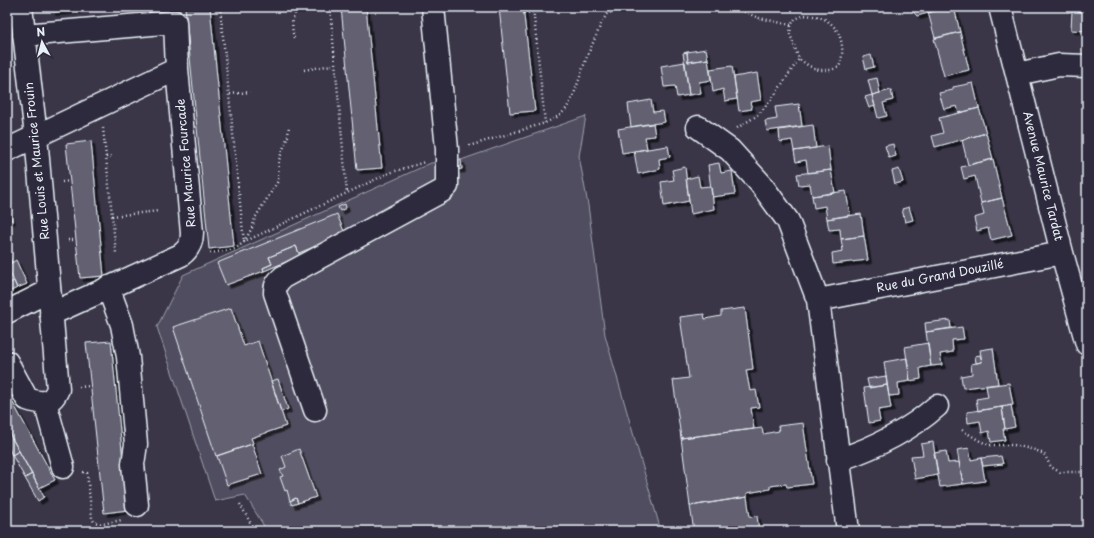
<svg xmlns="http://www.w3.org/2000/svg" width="1094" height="538" font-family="'Playpen Sans',sans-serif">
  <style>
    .green { fill: #504e5f; stroke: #9ca0ac }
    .building { fill: #636171; stroke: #e8f1f8; filter: url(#shadow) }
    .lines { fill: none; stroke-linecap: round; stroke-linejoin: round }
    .minor-casing { stroke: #e8f1f8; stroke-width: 25 }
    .path { stroke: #e8f1f8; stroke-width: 2.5; stroke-dasharray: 1 3; stroke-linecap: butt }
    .minor { stroke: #2f2a3d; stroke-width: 22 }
    .labels { text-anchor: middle; stroke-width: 3; stroke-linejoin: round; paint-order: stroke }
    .street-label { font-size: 12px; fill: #e8f1f8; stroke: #2f2a3d }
  </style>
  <defs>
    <filter id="shadow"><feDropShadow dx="3.5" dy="3.5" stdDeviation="0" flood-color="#0009"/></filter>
  </defs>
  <rect width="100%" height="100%" fill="#3a3648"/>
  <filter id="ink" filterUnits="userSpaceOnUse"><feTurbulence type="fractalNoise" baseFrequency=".025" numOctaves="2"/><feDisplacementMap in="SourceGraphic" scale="8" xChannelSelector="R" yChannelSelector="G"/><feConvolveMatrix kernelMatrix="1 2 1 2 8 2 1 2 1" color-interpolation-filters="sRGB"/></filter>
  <g filter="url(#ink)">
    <path class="green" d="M586 116 579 156 588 205 605 335 661 531H267L245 495 215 501 157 327 183 275 431 163 461 160Z"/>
    <path class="building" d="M52 7H77V10L52 12Z
      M185 7H210L234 246 209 249Z
      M341 7H366L382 168 357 170Z
      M499 7H523L535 111 510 113Z
      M909 7H950L917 16Z
      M950 7H954L960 32 935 38 928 12Z
      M1067 7H1087V12L1067 11Z
      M1072 11 1087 12V31L1071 30Z
      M960 32 969 70 944 76 934 39Z
      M706 49 708 59 688 62 687 52Z
      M687 52 688 62 708 59 711 80 699 82 701 93 689 95 683 53Z
      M871 55 874 67 866 69 863 57Z
      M685 62 689 95 677 97 675 86 664 87 661 66Z
      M732 66 737 99 725 101 723 89 713 92 710 69Z
      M757 73 761 100 750 102 752 109 739 111 734 77Z
      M877 78 880 93 872 95 868 80Z
      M973 83 979 108 959 113 957 106 944 109 939 93 953 90V87Z
      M891 90 893 100 883 103 887 116 878 118 872 95Z
      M872 95 875 106 869 108 865 97Z
      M651 100 653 112 663 111 665 122 631 127 628 104Z
      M799 104 802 126 767 131 765 121 777 119 775 107Z
      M979 108 986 133 935 147 932 136 943 133 939 118Z
      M653 123 655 136 645 137 647 149 622 153 618 129Z
      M813 125 816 148 794 151 792 140 780 142 779 130Z
      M986 133 993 159 968 165 962 140Z
      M91 141 104 276 80 278 66 144Z
      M893 144 896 156 889 158 885 146Z
      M668 146 670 157 659 159 660 169 638 174 634 151Z
      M828 146 831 170 808 173 806 160 796 162 794 151Z
      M993 159 1002 198 981 203 975 176 964 179 961 167Z
      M461 160 462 169 456 170 455 161Z
      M719 163 721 173 732 171 735 194 712 197 708 165Z
      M685 167 689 201 664 206 661 182 674 180 672 170Z
      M899 169 903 182 895 184 892 171Z
      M831 170 835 193 812 196 810 184 799 185 797 174Z
      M698 176 700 187 711 186 714 209 691 214 686 179Z
      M846 191 850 215 827 219 825 206 814 208 812 196Z
      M1002 198 1012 235 991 240 988 228 977 231 974 218 984 215 981 203Z
      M345 204 346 208 340 211 338 207Z
      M909 207 913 220 905 222 902 209Z
      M8 210 12 220 7 223V211Z
      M337 214 345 234 299 253 296 246 269 257 272 264 263 268 264 271 226 285 217 263Z
      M861 214 864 236 841 239 840 229 829 230 827 219Z
      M864 236 868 260 833 264 832 253 843 251 841 239Z
      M296 246 300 256 264 271 263 268 272 264 269 257Z
      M9 256 12 262 7 265V257Z
      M16 260 27 284 17 288 7 266Z
      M14 281 17 288 7 293V284Z
      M231 308 244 346 258 341 286 426 251 438 253 443 252 444 216 456 173 327Z
      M745 308 753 369 746 370 750 391 756 390 759 407 751 408 754 429 681 438 673 380 689 378 680 317 704 314 705 319 721 316V311Z
      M950 320 951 328 926 332 925 323Z
      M962 327 964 339 952 340 953 352 940 354 942 365 931 366 926 332Z
      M111 341 128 510 104 513 86 343Z
      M928 343 931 366 920 368 921 379 910 381 905 347Z
      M993 348 998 384 963 388 961 376 972 374 971 364 982 362 980 350Z
      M980 355 982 362 976 363 975 356Z
      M907 358 910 381 898 383 899 395 889 396 884 362Z
      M886 376 887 385 869 388 867 379Z
      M278 379 288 409 281 412 271 381Z
      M1009 383 1013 405 978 411 976 399 988 397 986 386Z
      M887 385 891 408 878 410 880 421 869 423 864 388Z
      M7 392 55 480 39 488 7 429Z
      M1011 405 1015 427 1005 429 1002 407Z
      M1002 407 1005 429H1003L1005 440 991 442 989 431 982 433 980 421 968 423 967 412Z
      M803 423 812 484 787 487 786 484 770 486V489L747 493V497L690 506 681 438 762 428 763 434 779 431 778 426Z
      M7 429 19 451 12 455 7 445Z
      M933 442 938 475 915 479 911 456 923 455 921 444Z
      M252 444 262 474 227 485 217 456Z
      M969 448 971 460 981 458 985 481 963 484 957 450Z
      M299 449 316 497 298 503 296 498 290 501 287 490 285 491 280 477 283 476 280 470 286 467 282 456Z
      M19 451 32 474 25 478 12 455Z
      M946 451 948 463 959 462 963 484 940 487 934 453Z
      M1001 456 1003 464 983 466 981 458Z
      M32 474 44 497 38 501 25 478Z
      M747 497 750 517 757 516 759 531H694L690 506Z
      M296 498 298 503 292 505 290 501Z"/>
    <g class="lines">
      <g class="minor-casing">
        <path id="minor" d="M1000 7 1062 253 1087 344
          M1017 74 1059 65 1087 66
          M698 127 730 150 760 183 788 221 818 300
          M7 150 177 69 175 22 24 35
          M108 287 122 325 128 357 136 444 133 464 137 505
          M7 312 49 291
          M51 314 181 255C189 249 192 243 192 233L177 69
          M7 362 27 399C42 404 51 405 58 389L36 136 21 7
          M45 402 63 467
          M315 410 275 293C275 285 277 282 283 277L442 191 447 186V149L433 7
          M838 460C874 448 909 431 937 406
          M848 531 818 300 1062 253"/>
      </g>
      <path class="path" d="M220 7 244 242
        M330 7 347 193
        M533 7 545 123
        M733 7 759 18 791 25
        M524 13 575 7
        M805 15C812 16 818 16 824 19 842 28 846 50 839 67L831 70H819L809 66 799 59 790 34 791 25 795 19Z
        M294 38C291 26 292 18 298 7
        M304 70 332 65
        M230 94 250 92
        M103 128 116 253
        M737 128 758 115 772 99 799 59
        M469 146 545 123 559 116 566 109 573 97 586 59 602 22 607 14 623 7
        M106 157 113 156
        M62 182 70 181
        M112 216 159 211
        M68 240H76
        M244 242 252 228 255 218 278 181 279 160 288 136 289 125
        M210 253 235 249 244 242 389 173 425 162
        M79 387 91 386
        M962 430 980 441 989 445H1014L1035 450 1044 454 1051 467 1060 472H1087
        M83 472 87 473 92 518 94 522 102 524 122 520
        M240 504 255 531"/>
      <use href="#minor" class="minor"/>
    </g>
  </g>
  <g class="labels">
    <g class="street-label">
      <text transform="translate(37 161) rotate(-96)" y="4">Rue Louis et Maurice Frouin</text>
      <text transform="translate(186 163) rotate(-95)" y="4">Rue Maurice Fourcade</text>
      <text transform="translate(1043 176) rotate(76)" y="4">Avenue Maurice Tardat</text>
      <text transform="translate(940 276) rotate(-11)" y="4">Rue du Grand Douzillé</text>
    </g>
  </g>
  <rect width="1094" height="538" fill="none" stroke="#2f2a3d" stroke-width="24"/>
  <rect x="12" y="12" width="1070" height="514" fill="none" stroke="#e8f1f8" stroke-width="1.5" filter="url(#ink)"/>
  <g transform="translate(42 42) rotate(353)" stroke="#2f2a3d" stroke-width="3" paint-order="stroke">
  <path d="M0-3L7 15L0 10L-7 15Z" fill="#e8f1f8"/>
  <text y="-6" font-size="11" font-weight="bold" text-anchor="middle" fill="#e8f1f8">N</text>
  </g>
</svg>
